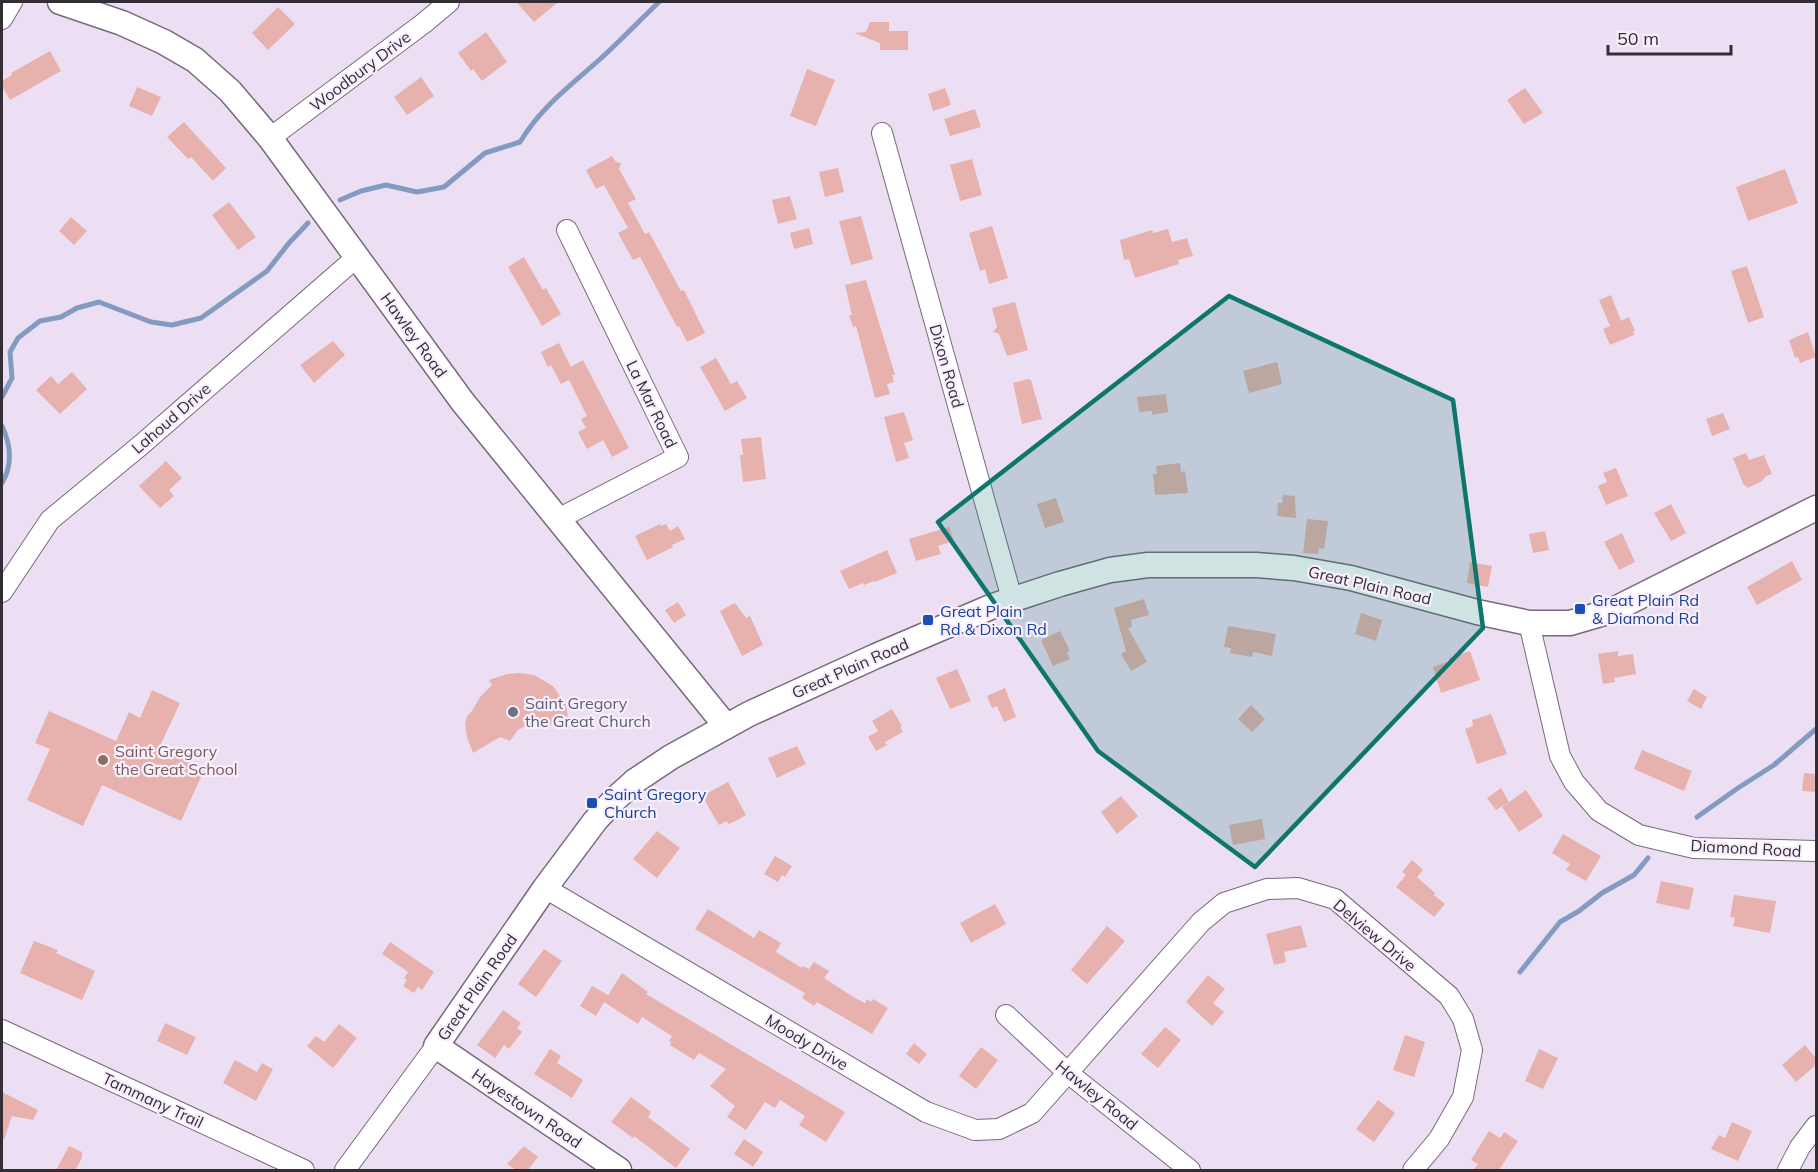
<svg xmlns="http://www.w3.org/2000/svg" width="1818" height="1172" font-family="Mulish,sans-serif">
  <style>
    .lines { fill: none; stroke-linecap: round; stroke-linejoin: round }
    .stream { stroke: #839bc1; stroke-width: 5 }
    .building { fill: #e7b2ad }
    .minor-casing { stroke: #766a7c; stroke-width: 22 }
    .tertiary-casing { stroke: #766a7c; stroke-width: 27 }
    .minor { stroke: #fff; stroke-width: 20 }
    .tertiary { stroke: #fff; stroke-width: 24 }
    .marked { fill: #0f766e; fill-opacity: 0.2; stroke: #0f766e; stroke-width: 4.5; stroke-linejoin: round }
    .transit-dot { fill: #1a4fb4; stroke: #f9eefe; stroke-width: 2 }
    .worship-dot { fill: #6b7280; stroke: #f9eefe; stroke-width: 2 }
    .education-dot { fill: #8d6e63; stroke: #f9eefe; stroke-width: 2 }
    .labels { text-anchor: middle; stroke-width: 4.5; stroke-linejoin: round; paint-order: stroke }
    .street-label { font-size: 16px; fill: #332e35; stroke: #f9eefe }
    .transit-label { font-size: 16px; fill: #164399; stroke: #f9eefe; text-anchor: start }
    .worship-label { font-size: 16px; fill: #5b616d; stroke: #f9eefe; text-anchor: start }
    .education-label { font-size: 16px; fill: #785e54; stroke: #f9eefe; text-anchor: start }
  </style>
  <rect width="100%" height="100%" fill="#eddff3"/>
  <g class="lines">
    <path class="stream" d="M340 200 361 191 386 185 417 192 444 187 485 153 520 142C542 106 569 87 599 60 620 41 639 21 659 2
      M2 397 12 378 10 352 18 338 40 321 61 317 77 308 99 302 151 322 172 325 201 318 267 271 289 243 308 223
      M2 426C11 445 13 464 2 483
      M1697 817 1738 788 1774 765 1816 729
      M1520 972 1560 922 1579 911 1602 893 1634 875 1648 858"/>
  </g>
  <path class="building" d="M516 2H558L534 22Z
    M278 7 295 24 268 50 252 33Z
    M870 22H889V31H908V50H880V43L854 33 866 32Z
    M486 32 507 62 482 81 473 69 471 71 458 53Z
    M50 51 61 71 10 100 2 86V81L12 75 11 73Z
    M807 69 835 80 816 126 790 116Z
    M421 77 434 96 407 115 394 97Z
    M137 87 161 97 152 116 129 106Z
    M945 88 951 105 933 111 928 94Z
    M1525 88 1543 113 1524 124 1507 100Z
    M975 109 981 127 950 136 944 119Z
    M184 122 226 168 213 181 191 157 188 159 167 137Z
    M612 156 616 162 621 163 619 169 636 199 628 203 645 234 649 232 681 291 684 290 705 333 687 342 679 326 677 327 640 257 633 260 618 233 628 228 604 185 596 189 586 170Z
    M972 159 982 195 960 201 950 165Z
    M838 168 844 192 825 197 819 172Z
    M1785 169 1798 203 1748 221 1736 187Z
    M790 196 797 219 778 224 772 200Z
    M229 202 256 237 238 250 212 215Z
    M861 216 873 259 851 265 839 221Z
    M71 217 87 231 74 245 59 231Z
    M992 226 1008 278 989 284 985 269 980 271 969 233Z
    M809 228 813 244 794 249 790 233Z
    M1168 229 1172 242 1187 238 1193 256 1178 260 1179 264 1135 278 1129 259 1124 260 1120 240 1152 230 1153 233Z
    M524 257 543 290 546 288 561 314 542 326 508 267Z
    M1747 266 1764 317 1748 323 1731 271Z
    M866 280 895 375H892L894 382 887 384 890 394 875 398 858 333 856 326 853 327 849 315H852L845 285Z
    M1611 295 1621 321 1629 317 1635 331 1633 332 1634 335 1610 345 1603 329 1610 326 1599 300Z
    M1015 302 1028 350 1007 356 999 334 993 332 997 327 992 308Z
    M1808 332 1816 357 1800 363 1798 357 1795 358 1789 340Z
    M333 341 345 355 314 383 300 365Z
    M559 343 571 367 583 360 629 448 612 457 603 440 587 449 578 432 586 428 581 419 587 416 569 380 561 384 551 365 548 367 541 352Z
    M716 358 731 384 737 381 747 398 725 411 700 367Z
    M1277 362 1282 384 1249 393 1243 371Z
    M72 372 87 389 60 414 36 390 51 376 58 384Z
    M1028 379 1031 380 1042 419 1022 424 1013 383Z
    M1166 394 1168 412 1152 415V411L1139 412 1137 397Z
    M904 412 913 440 904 443 909 458 896 462 884 417Z
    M1723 413 1730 429 1712 436 1706 419Z
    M761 437 766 479 743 482 740 455H743L741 439Z
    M1746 453 1749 460 1764 455 1772 474 1766 476 1761 482 1747 488 1746 485 1744 486 1733 458Z
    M166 461 182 478 169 490 174 496 160 508 139 486Z
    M1180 463 1181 472 1185 471 1188 493 1155 495 1153 474H1157L1156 466Z
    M1616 468 1628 496 1606 505 1598 486 1607 482 1603 473Z
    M1283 495 1295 496 1296 518 1277 516 1278 503H1282Z
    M1056 498 1064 522 1045 528 1037 504Z
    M1671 504 1686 533 1671 541 1654 513Z
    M1307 519 1328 521 1324 549 1319 548 1318 554 1303 553Z
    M660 524 661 526 666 524 670 531 678 526 685 539 672 545 673 547 647 560 635 536Z
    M949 527 954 541 938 546 941 554 916 561 909 539Z
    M1545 531 1549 550 1533 553 1529 534Z
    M1622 533 1635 562 1619 570 1604 542Z
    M887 550 897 573 875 582 874 581 864 585 863 583 849 589 840 571Z
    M1792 561 1802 580 1757 605 1747 587Z
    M1470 562 1492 566 1488 587 1467 583Z
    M1144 599 1149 615 1131 620 1132 627 1128 628 1147 662 1131 671 1121 654 1126 651 1114 608Z
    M678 602 686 615 674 623 665 610Z
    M735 603 746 618 750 616 763 645 742 656 720 611Z
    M1361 613 1382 620 1376 641 1355 634Z
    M1228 626 1276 634 1272 656 1253 652 1252 657 1230 653 1231 648 1224 647Z
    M1060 631 1070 651 1067 652 1070 659 1053 666 1041 640Z
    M1470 651 1480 680 1441 693 1433 667 1450 661 1449 658Z
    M1618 651V656L1633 654 1636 674 1614 678 1615 682 1603 684 1598 654Z
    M957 669 971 701 950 709 936 678Z
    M519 673 534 675 553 686 566 705 569 724 527 725 518 730 510 741 500 737 473 753 467 737 465 723 467 716 472 711 480 697 492 685 489 680 507 674Z
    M1005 688 1016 717 1004 722 997 706 992 708 987 696Z
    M1694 689 1707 697 1701 709 1687 701Z
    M152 690 180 703 160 746 205 768 181 821 102 785 83 826 27 800 50 749 35 743 49 711 116 741 129 712 140 718Z
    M1251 705 1265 719 1252 732 1238 719Z
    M892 709 902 726 900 727 903 732 885 742 887 745 876 751 868 737 878 731 872 721Z
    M1491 714 1507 754 1477 764 1465 729 1473 726 1472 720Z
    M797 746 806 764 777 778 768 758Z
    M1642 750 1692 771 1684 791 1634 769Z
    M1804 773 1816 774V792L1802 791Z
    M728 782 746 815 734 822 728 824 727 821 719 825 702 796Z
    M1501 788 1509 802 1496 810 1487 798Z
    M1526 790 1543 816 1519 832 1502 807Z
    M1121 796 1138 816 1117 834 1101 812Z
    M1262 819 1265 839 1233 845 1229 825Z
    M657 831 680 848 657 878 633 859Z
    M1563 834 1601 856 1586 881 1566 870 1570 864 1552 853Z
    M775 856 792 866 785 877 782 875 778 882 764 874Z
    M1412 860 1423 870 1417 877 1435 893 1434 895 1445 904 1434 917 1396 887 1406 875 1402 872Z
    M1661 881 1694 888 1689 910 1656 903Z
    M1734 895 1776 901 1770 933 1733 926 1735 918 1730 917Z
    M995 904 1006 924 971 943 960 923Z
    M708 909 754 938 759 930 781 943 776 952 802 968 803 966 809 969 814 962 829 971 824 978 855 998 865 1003 867 999 871 1002 873 999 888 1008 872 1034 817 1002 814 1006 802 998 805 993 695 929Z
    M1301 925 1307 947 1284 952 1286 962 1274 965 1266 934Z
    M1107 926 1125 941 1087 984 1071 970Z
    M34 941 58 950 56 953 95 971 82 1000 20 973Z
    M390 942 434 972 422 990 418 987 414 993 403 986 407 980 404 978 408 972 382 954Z
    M544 949 562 961 536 997 518 984Z
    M622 973 648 992 646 994 845 1112 826 1142 799 1125 805 1116 780 1100 775 1108 765 1102 746 1130 727 1117 735 1106 710 1086 726 1069 699 1053 694 1060 670 1045 671 1042 669 1041 672 1036 642 1017 638 1024 604 1002 596 1016 580 1006 592 986 608 995 607 997Z
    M1208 975 1225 989 1213 1003 1224 1012 1212 1026 1186 1002Z
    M503 1010 521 1023 517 1028 522 1032 509 1049 504 1045 495 1058 477 1045Z
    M165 1023 196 1037 187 1055 157 1041Z
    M339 1024 357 1038 333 1068 307 1046 316 1036 324 1042Z
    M1165 1027 1181 1040 1158 1068 1141 1054Z
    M1405 1035 1425 1042 1414 1077 1393 1070Z
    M914 1043 927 1054 919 1064 906 1054Z
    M1805 1045 1816 1058V1065L1796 1082 1782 1065Z
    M981 1047 998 1060 976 1089 959 1076Z
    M550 1049 561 1056 557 1063 583 1080 572 1098 534 1074Z
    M1539 1049 1558 1058 1543 1089 1525 1081Z
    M235 1060 257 1072 262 1063 273 1069 256 1101 223 1083Z
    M2 1092 38 1110 33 1120 12 1116 4 1140 2 1139Z
    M631 1097 651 1112 648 1117 690 1149 676 1168 634 1136 633 1138 611 1122Z
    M1378 1100 1395 1113 1374 1142 1356 1129Z
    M1732 1122 1752 1131 1738 1161 1711 1149 1719 1135 1725 1138Z
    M1489 1131 1500 1138 1504 1132 1518 1141 1499 1170H1473L1478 1164 1471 1160Z
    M744 1139 763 1152 753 1167 734 1154Z
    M69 1146 82 1152V1158L75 1170H56Z
    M524 1146 538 1157 528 1170H516L507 1164Z"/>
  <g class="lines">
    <g class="minor-casing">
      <path id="minor" d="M2 19 12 2
        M882 133 1012 599
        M270 138 424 23 449 2
        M558 519 678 457 567 230
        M2 592 50 520 141 445 357 257
        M1529 623 1560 756 1574 782 1599 811 1639 835 1694 848 1816 851
        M545 888 926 1112 975 1130 999 1129 1032 1113 1201 922 1224 903 1267 889 1298 888 1335 899 1449 996 1463 1019 1472 1050 1463 1097 1439 1139 1413 1170
        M1006 1015 1068 1073 1190 1170
        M2 1030 304 1170
        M345 1170 436 1046
        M1788 1170 1800 1147 1816 1126"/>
    </g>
    <g class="tertiary-casing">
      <path id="tertiary" d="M60 2 122 23 164 42 195 60 230 91 270 138 462 401 726 726
        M619 1170 436 1046 545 888 595 821 614 800 635 781 671 757 749 714 876 656 993 606 1060 584 1110 570 1148 565H1256L1294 568 1351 578 1477 612 1529 623H1570L1611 611 1816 508"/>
    </g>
    <use href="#minor" class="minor"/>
    <use href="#tertiary" class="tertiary"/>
  </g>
  <path class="marked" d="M1229 296 1453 400 1483 628 1255 867 1098 751 938 522Z"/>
  <g class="transit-dot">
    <rect x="1574" y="603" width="12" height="12" rx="3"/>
    <rect x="922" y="614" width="12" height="12" rx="3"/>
    <rect x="586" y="797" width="12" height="12" rx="3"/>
  </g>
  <circle class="worship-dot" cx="513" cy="712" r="6"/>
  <circle class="education-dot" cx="103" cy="760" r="6"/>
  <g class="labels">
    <g class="street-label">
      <text transform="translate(360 71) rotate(-37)" y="6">Woodbury Drive</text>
      <text transform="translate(414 335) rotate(54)" y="6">Hawley Road</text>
      <text transform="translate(947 366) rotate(74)" y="6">Dixon Road</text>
      <text transform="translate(652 404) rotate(64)" y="6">La Mar Road</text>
      <text transform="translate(171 418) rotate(-41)" y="6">Lahoud Drive</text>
      <text transform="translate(1370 585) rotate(13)" y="6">Great Plain Road</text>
      <text transform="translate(850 668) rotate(-24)" y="6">Great Plain Road</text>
      <text transform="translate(1746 848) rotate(3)" y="6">Diamond Road</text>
      <text transform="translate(1375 935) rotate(40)" y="6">Delview Drive</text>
      <text transform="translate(477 987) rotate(-55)" y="6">Great Plain Road</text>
      <text transform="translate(807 1042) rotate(31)" y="6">Moody Drive</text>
      <text transform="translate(1097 1095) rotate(39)" y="6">Hawley Road</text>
      <text transform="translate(153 1100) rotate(25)" y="6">Tammany Trail</text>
      <text transform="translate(527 1108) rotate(34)" y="6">Hayestown Road</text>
    </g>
    <g class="transit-label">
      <text x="1592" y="606">Great Plain Rd<tspan x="1592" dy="18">&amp; Diamond Rd</tspan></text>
      <text x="940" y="617">Great Plain<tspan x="940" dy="18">Rd &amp; Dixon Rd</tspan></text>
      <text x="604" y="800">Saint Gregory<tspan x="604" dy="18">Church</tspan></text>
    </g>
    <g class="worship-label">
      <text x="525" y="709">Saint Gregory<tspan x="525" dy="18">the Great Church</tspan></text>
    </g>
    <g class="education-label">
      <text x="115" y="757">Saint Gregory<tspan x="115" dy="18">the Great School</tspan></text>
    </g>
  </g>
  <rect width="1818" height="1172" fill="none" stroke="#332e35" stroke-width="6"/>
  <path d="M1608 45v9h123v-9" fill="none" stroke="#332e35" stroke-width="3"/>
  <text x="1617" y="45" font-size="18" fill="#332e35" stroke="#f9eefe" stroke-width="4.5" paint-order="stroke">50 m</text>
</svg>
